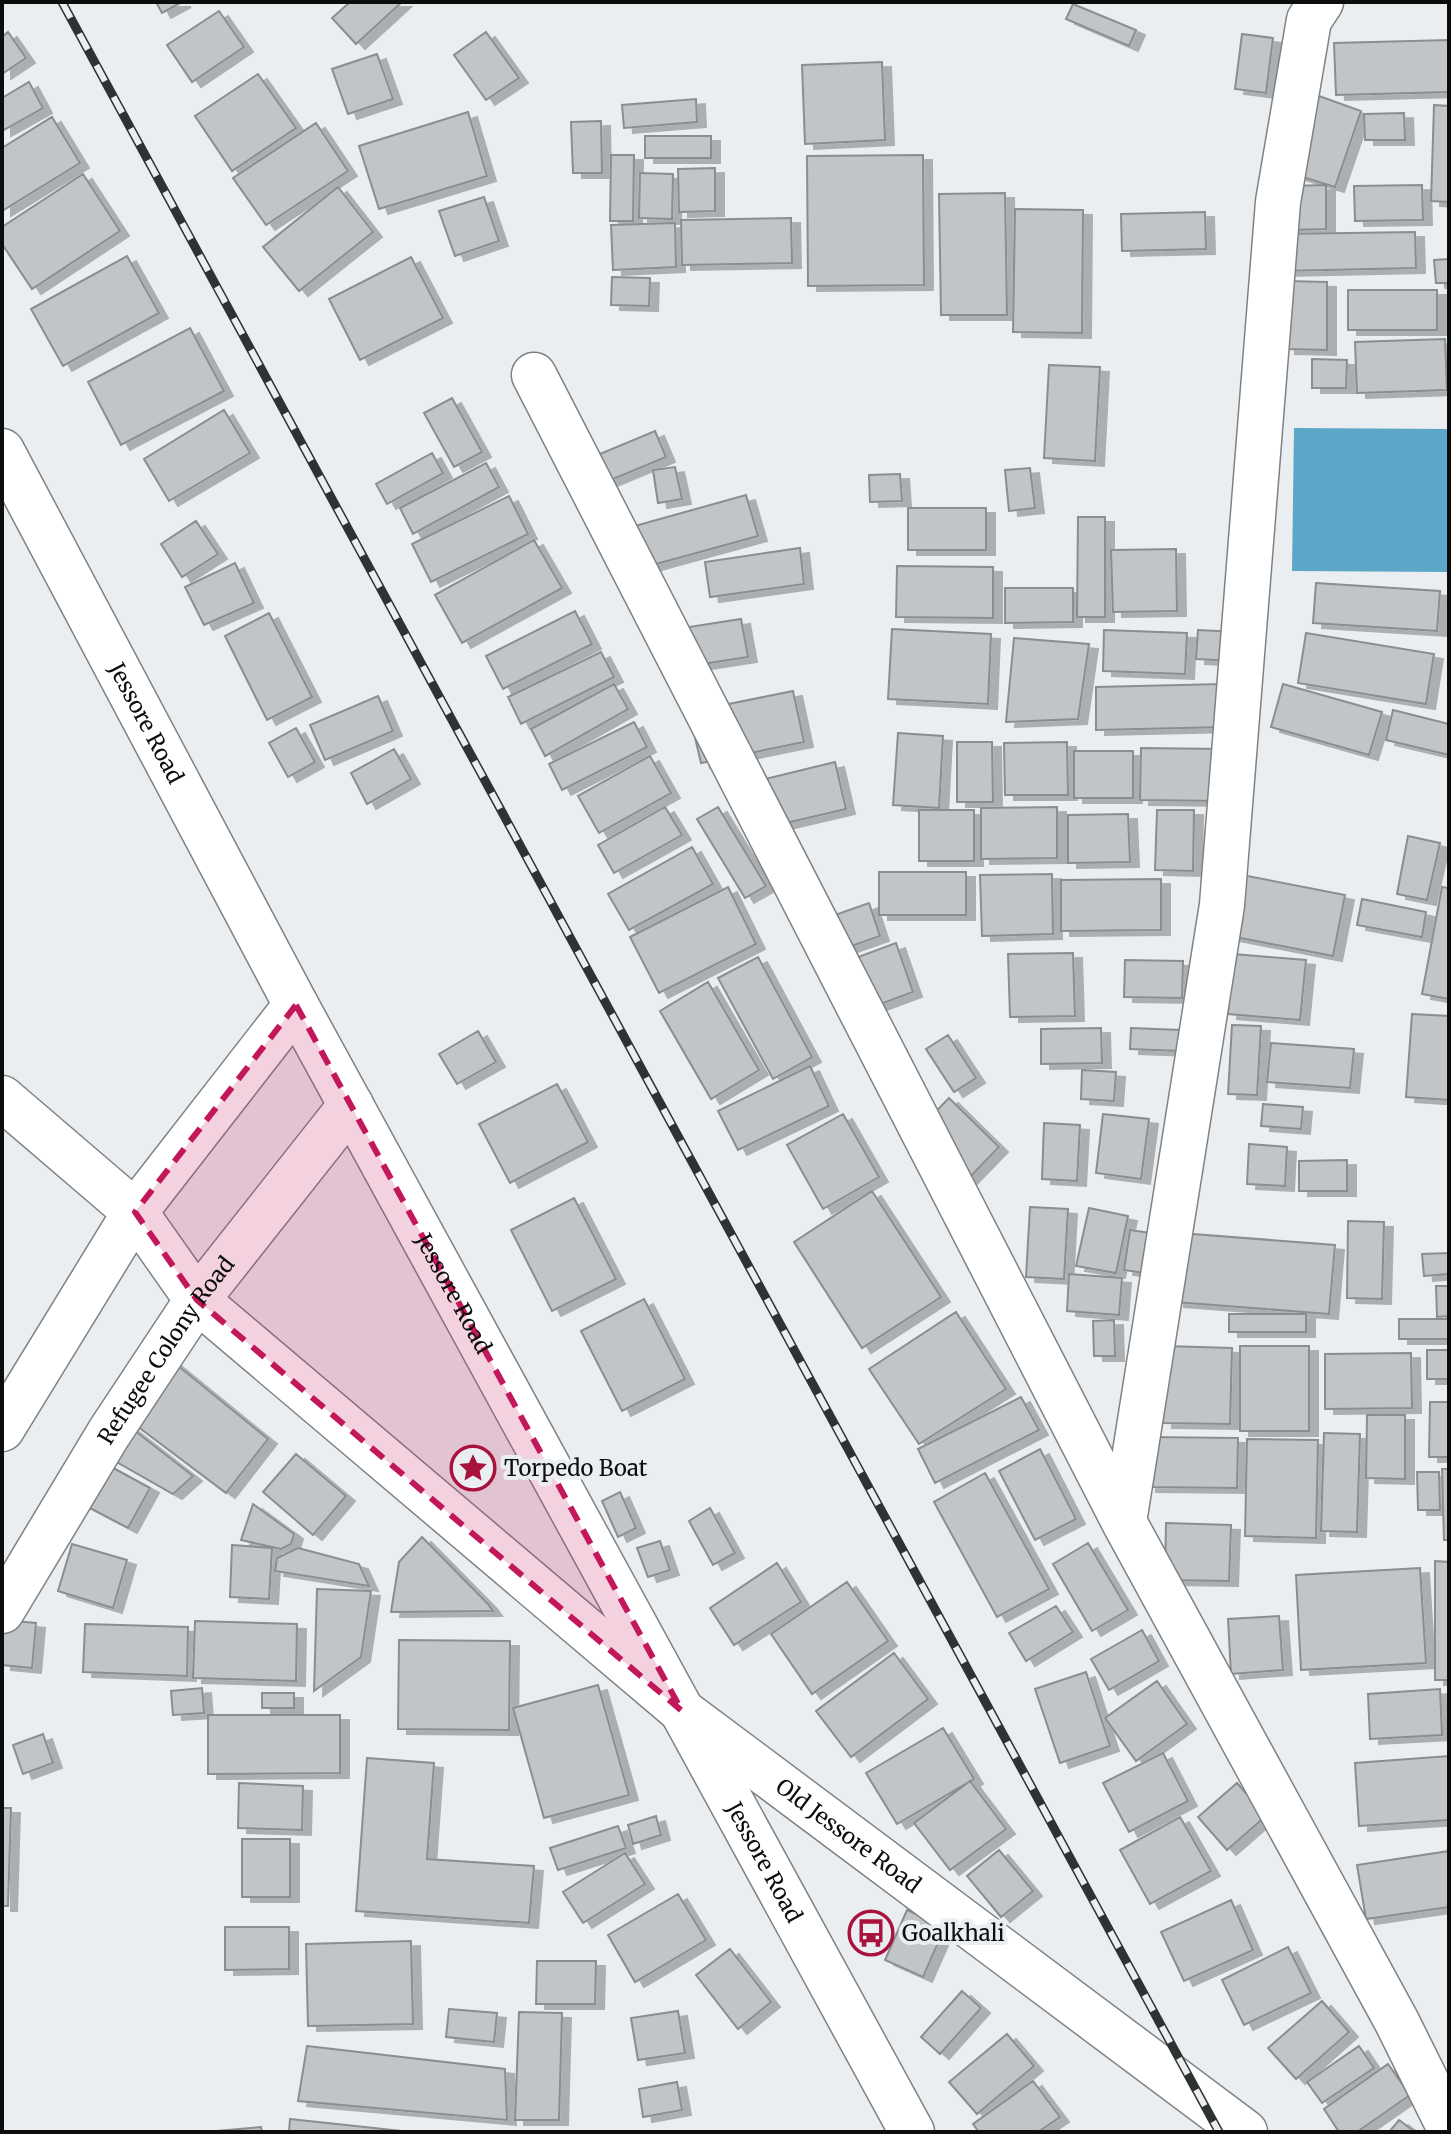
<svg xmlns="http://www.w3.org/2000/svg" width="1451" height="2134" font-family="Merriweather,serif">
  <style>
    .water { fill: #5ca6c7 }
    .building { fill: #c1c5c7; stroke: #8a8e90; stroke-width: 2; filter: url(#shadow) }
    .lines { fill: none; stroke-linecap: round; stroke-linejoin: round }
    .minor-casing { stroke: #7f8284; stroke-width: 47 }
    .tertiary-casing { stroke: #7f8284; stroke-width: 47 }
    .secondary-casing { stroke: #7f8284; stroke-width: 47 }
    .trunk-casing { stroke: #7f8284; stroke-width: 47 }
    .minor { stroke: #fff; stroke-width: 44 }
    .tertiary { stroke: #fff; stroke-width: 44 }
    .secondary { stroke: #fff; stroke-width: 44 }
    .trunk { stroke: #fff; stroke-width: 44 }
    .rail-casing { stroke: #2f3232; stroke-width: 9 }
    .rail { stroke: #eaeef1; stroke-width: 6; stroke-dasharray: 18; stroke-linecap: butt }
    .marked { fill: #c2185b; fill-opacity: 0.2; stroke: #c2185b; stroke-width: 6; stroke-dasharray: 16 10; stroke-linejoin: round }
    .labels { text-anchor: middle; stroke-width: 8; stroke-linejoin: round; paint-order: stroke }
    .street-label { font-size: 22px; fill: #0c0e0e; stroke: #eaeef1 }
    .poi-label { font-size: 22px; fill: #0c0e0e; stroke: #eaeef1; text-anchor: start }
  </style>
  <defs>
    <filter id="shadow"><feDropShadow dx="9" dy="5" stdDeviation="0" flood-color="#0004"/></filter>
  </defs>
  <rect width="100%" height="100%" fill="#eaeef1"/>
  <path class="water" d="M1294 428 1449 429V572L1292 571Z"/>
  <path class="building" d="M156 2H182L162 13Z
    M350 2H402L356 44 332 18Z
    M1073 4 1136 30 1129 46 1066 19Z
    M219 11 244 47 192 82 167 45Z
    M8 32 26 58 2 74V37Z
    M486 32 519 78 486 100 454 55Z
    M1242 34 1273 38 1266 93 1235 89Z
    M1449 40V92L1336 95 1334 43Z
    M377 54 393 99 348 114 332 69Z
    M882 62 885 140 805 144 802 65Z
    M258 74 296 128 232 171 195 116Z
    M29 82 43 108 2 131V98Z
    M1319 96 1361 111 1335 187 1293 174Z
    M696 99 697 122 624 128 622 105Z
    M1434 105 1449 106V202L1431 201Z
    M468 112 487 176 379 209 359 146Z
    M1404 113 1405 140H1365L1364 114Z
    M52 117 80 163 2 211V148Z
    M601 121 602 173H573L571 122Z
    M316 123 348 171 266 225 233 178Z
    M645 136H711V158H645Z
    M611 155H634L633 221H610Z
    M923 155 924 285 808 286 807 156Z
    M715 168V211L679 212 678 169Z
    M640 173 673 174 672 219 639 218Z
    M83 174 120 231 32 289 2 244V227Z
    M1326 185V229L1288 230V186Z
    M1422 185 1423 220 1355 221 1354 186Z
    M338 187 373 232 299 291 263 247Z
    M1005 193 1007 315H941L939 194Z
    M484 197 499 241 455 256 439 211Z
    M1015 209 1083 210 1082 333 1013 332Z
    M1205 212 1206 249 1122 251 1121 214Z
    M791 218 792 263 682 265 681 220Z
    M675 223 676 267 613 270 611 225Z
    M1415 232 1416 268 1279 271 1278 234Z
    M127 256 159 313 63 366 31 309Z
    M411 257 443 318 360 360 329 299Z
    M1449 259V283H1436L1434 260Z
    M612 277 650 278 649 306 611 305Z
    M1286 281 1327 282V350L1286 349Z
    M1348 290H1437V330H1348Z
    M190 328 224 391 121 445 88 382Z
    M1445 339 1447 390 1357 393 1355 342Z
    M1312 359 1347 360 1346 388H1312Z
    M1049 365 1100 367 1095 461 1044 458Z
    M452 398 482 452 454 467 424 413Z
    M224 410 250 453 169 501 144 459Z
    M655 431 666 457 594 487 583 461Z
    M432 453 443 473 387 504 376 484Z
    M486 463 499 487 413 534 400 508Z
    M675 467 682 499 658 503 653 470Z
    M1030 468 1035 508 1009 511 1005 470Z
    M900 474 902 501 870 502 869 475Z
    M746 495 758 536 627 572 617 531Z
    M509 496 528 534 431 582 412 544Z
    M908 508H986V550H908Z
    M1078 517H1105V617H1077Z
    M196 521 218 554 182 577 161 544Z
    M534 540 562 588 462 643 435 595Z
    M800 548 804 584 710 597 705 562Z
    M1176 549 1177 611 1113 612 1111 550Z
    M235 563 254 603 204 625 185 587Z
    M897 566 993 567V618L896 617Z
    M1316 583 1440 591 1437 631 1313 623Z
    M1005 588H1073V622L1005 623Z
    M575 611 592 644 503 689 486 656Z
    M269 613 312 697 267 720 225 636Z
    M741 619 748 657 696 665 689 627Z
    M892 629 991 634 988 704 888 699Z
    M1104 630 1187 633 1185 674 1103 671Z
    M1198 630 1236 632 1235 661 1196 659Z
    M1306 633 1434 654 1426 704 1298 683Z
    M1014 638 1089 644 1078 719 1006 722Z
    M601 652 614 677 521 724 508 697Z
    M614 684 628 709 545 756 531 729Z
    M1223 684 1224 727 1096 730V687Z
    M1283 684 1382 712 1369 755 1271 727Z
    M793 691 804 742 701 763 689 712Z
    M378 696 393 731 325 760 310 725Z
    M1393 710 1449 724V755L1386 740Z
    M634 722 647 747 562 790 549 764Z
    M296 728 315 762 288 777 269 743Z
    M898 733 943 736 939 808 893 805Z
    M957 742H992L993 802H957Z
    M1067 742 1068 795H1005L1004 743Z
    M1141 748 1222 749V801L1140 800Z
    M394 749 411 779 367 804 351 773Z
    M1074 751H1133V798H1074Z
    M650 756 671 793 599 833 578 796Z
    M835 762 846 809 756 830 745 784Z
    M665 807 682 835 614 873 598 845Z
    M718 807 766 886 745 898 697 819Z
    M1057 807V858L981 859V808Z
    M919 810H974V861H919Z
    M1157 810H1194L1193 871 1155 870Z
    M1128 814 1130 862 1068 863V815Z
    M1408 836 1440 843 1427 900 1397 894Z
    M692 847 713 884 629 930 608 894Z
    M879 872H966V915H879Z
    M1052 874 1053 934 982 936 980 875Z
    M1237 874 1345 895 1333 956 1225 935Z
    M1161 879V930L1061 931V880Z
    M728 887 756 944 659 993 630 937Z
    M1442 887 1449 888V999L1422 994Z
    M1362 899 1426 912 1422 937 1357 925Z
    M869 903 880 936 823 956 812 923Z
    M896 943 913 992 867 1009 850 960Z
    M1073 953 1075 1016 1010 1017 1008 954Z
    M1233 954 1306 960 1300 1020 1228 1014Z
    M758 957 812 1057 773 1079 718 978Z
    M1125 960 1183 961 1182 998 1124 997Z
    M708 982 759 1070 711 1099 660 1011Z
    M1412 1014 1449 1016V1100L1406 1097Z
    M1232 1025 1261 1026 1257 1095 1228 1094Z
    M1101 1028 1102 1063 1041 1064V1029Z
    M1131 1028 1180 1030V1051L1130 1049Z
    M478 1031 496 1062 457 1084 439 1054Z
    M948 1035 976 1078 954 1092 926 1049Z
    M1271 1043 1354 1049 1350 1088 1267 1082Z
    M810 1066 829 1106 738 1150 718 1111Z
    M1082 1070 1116 1072 1114 1101 1081 1099Z
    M557 1084 588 1142 510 1183 479 1124Z
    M949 1098 999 1147 966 1181 916 1132Z
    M1263 1104 1303 1107 1301 1129 1261 1126Z
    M843 1114 879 1177 823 1209 787 1145Z
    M1103 1114 1149 1119 1141 1179 1096 1173Z
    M1044 1123 1080 1125 1077 1181 1042 1179Z
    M1249 1144 1287 1147 1285 1186 1247 1184Z
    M1347 1160V1191H1299V1161Z
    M872 1191 941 1297 862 1348 794 1242Z
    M574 1198 616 1279 552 1311 511 1230Z
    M1030 1207 1068 1209 1064 1279 1026 1277Z
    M1089 1208 1128 1216 1116 1273 1076 1266Z
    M1348 1221 1384 1222 1382 1299 1347 1298Z
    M1130 1230 1151 1233 1145 1273 1124 1270Z
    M1180 1233 1335 1245 1329 1314 1175 1302Z
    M1449 1253V1274L1424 1276 1422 1254Z
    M1069 1274 1122 1278 1119 1315 1067 1311Z
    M1436 1286H1449V1316L1437 1317Z
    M644 1299 685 1379 622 1411 581 1331Z
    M956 1312 1006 1389 919 1444 869 1369Z
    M1229 1314H1306V1332H1229Z
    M1399 1319H1449V1339H1399Z
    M1114 1320 1115 1356H1094L1093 1321Z
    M1165 1346 1232 1348 1230 1424 1163 1423Z
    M1240 1346H1309V1431H1240Z
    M1427 1350H1449V1379H1427Z
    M1411 1353 1412 1408 1325 1409V1354Z
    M171 1360 268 1439 226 1493 133 1423Z
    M1021 1397 1039 1430 935 1483 918 1449Z
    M1430 1402H1449V1457H1429Z
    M1367 1415H1405V1479L1366 1478Z
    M121 1420 193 1476 173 1494 99 1452Z
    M1324 1433 1360 1434 1357 1532 1321 1531Z
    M1148 1437 1238 1438 1237 1488 1147 1487Z
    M1247 1439 1318 1440 1316 1538 1245 1536Z
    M1040 1449 1076 1519 1035 1540 999 1471Z
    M296 1454 346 1496 313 1535 263 1492Z
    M93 1457 150 1488 128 1528 71 1498Z
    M1442 1469H1449V1540H1444Z
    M1417 1472H1439L1440 1510H1418Z
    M985 1473 1049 1589 997 1617 934 1502Z
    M620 1492 636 1528 618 1537 602 1501Z
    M253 1504 294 1534 291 1544 281 1549 241 1540Z
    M710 1508 735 1553 713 1565 689 1521Z
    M1166 1523 1231 1525 1229 1581 1165 1580Z
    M422 1537 488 1604 493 1611 391 1612 399 1562Z
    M660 1541 670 1570 648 1577 637 1548Z
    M1088 1543 1128 1610 1092 1631 1053 1564Z
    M72 1544 127 1560 113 1608 58 1591Z
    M232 1545 272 1548 269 1599 230 1597Z
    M298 1548 359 1564 369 1586 275 1571 277 1558Z
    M1435 1561 1449 1562V1680H1435Z
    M777 1563 801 1602 734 1645 710 1608Z
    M1420 1568 1426 1663 1301 1670 1296 1575Z
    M847 1582 888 1641 812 1694 771 1634Z
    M317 1589 371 1591 361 1657 314 1691Z
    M1056 1606 1073 1632 1026 1661 1009 1633Z
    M1279 1616 1283 1670 1231 1674 1228 1619Z
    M2 1620 36 1623 32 1668 2 1665Z
    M195 1621 297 1624 296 1681 193 1678Z
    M85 1624 188 1627 187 1676 83 1672Z
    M1142 1630 1159 1661 1109 1690 1091 1659Z
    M399 1640 510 1641 509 1730 398 1729Z
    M894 1653 928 1699 851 1757 816 1711Z
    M1086 1672 1110 1746 1060 1763 1035 1689Z
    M1157 1681 1187 1724 1136 1761 1105 1718Z
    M598 1685 629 1795 544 1818 513 1708Z
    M202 1688 204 1713 173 1715 171 1691Z
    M1440 1689 1442 1735 1370 1739 1368 1694Z
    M262 1693H294V1708H262Z
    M208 1715H340V1773L208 1774Z
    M943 1728 974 1779 897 1824 866 1773Z
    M43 1734 53 1763 23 1774 13 1745Z
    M1163 1753 1188 1801 1129 1832 1103 1783Z
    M1449 1756V1820L1359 1826 1355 1763Z
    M367 1758 434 1763 427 1859 534 1866 529 1923 356 1911Z
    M970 1781 1006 1829 950 1870 914 1823Z
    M239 1783 303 1786 302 1830 238 1828Z
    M1237 1783 1266 1816 1227 1850 1198 1817Z
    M2 1808H11L8 1906H2Z
    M656 1816 661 1835 633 1844 628 1825Z
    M1180 1817 1211 1871 1150 1904 1120 1850Z
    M618 1826 626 1848 558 1870 550 1848Z
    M242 1839H290V1897H242Z
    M999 1850 1033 1891 1001 1917 967 1876Z
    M1449 1851V1907L1366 1919 1357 1865Z
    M625 1853 645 1884 583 1923 563 1892Z
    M678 1894 706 1940 635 1982 608 1935Z
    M1231 1900 1253 1950 1184 1981 1161 1932Z
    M907 1910 945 1927 923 1977 885 1960Z
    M225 1927H289V1969L225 1970Z
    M411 1941 413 2024 308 2026 306 1944Z
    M1288 1947 1311 1993 1244 2025 1222 1980Z
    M730 1949 771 2002 738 2029 696 1975Z
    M537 1961H596L595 2004H536Z
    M962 1991 981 2008 940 2054 921 2037Z
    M1322 2001 1349 2032 1296 2079 1268 2048Z
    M449 2009 497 2013 494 2042 446 2037Z
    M678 2011 685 2053 638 2060 631 2018Z
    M519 2012 562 2013 559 2120H515Z
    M1007 2034 1034 2066 977 2114 949 2082Z
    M307 2046 505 2069 507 2120 298 2101Z
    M1359 2046 1374 2068 1322 2103 1307 2082Z
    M1388 2064 1410 2095 1357 2132H1339L1324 2109Z
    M1033 2081 1060 2117 1038 2132H979L973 2124Z
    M677 2082 682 2110 643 2117 639 2089Z
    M290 2119 411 2132H289Z
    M1399 2120 1415 2132H1389Z
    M261 2127 262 2132H205Z"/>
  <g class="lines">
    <g class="minor-casing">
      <path id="minor" d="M1321 2 1309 20 1278 202 1222 905 1124 1522 1397 2022 1449 2127
        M534 375 1124 1522
        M2 1098 135 1212 197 1300 682 1711"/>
    </g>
    <g class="tertiary-casing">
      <g id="tertiary">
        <path id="s1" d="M682 1711 1245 2132"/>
      </g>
    </g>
    <g class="secondary-casing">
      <g id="secondary">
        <path d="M2 1429 135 1212 296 1005"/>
        <path id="s2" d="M2 1611 109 1433 197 1300 351 1105"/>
      </g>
    </g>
    <g class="trunk-casing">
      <g id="trunk">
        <path id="s3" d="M2 451 296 1005 912 2132"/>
      </g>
    </g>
    <use href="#minor" class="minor"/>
    <use href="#tertiary" class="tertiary"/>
    <use href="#secondary" class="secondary"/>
    <use href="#trunk" class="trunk"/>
    <g class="rail-casing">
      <path id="rail" d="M62 2 1219 2132"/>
    </g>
    <use href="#rail" class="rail"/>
  </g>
  <path class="marked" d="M296 1005 682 1711 197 1300 135 1212Z"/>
  <defs>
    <g id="sight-ring" transform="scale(2.3)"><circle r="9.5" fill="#eaeef1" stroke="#a9123d" stroke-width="1.5"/><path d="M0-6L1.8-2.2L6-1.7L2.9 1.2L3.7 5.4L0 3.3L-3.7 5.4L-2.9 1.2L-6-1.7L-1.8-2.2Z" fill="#a9123d"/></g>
    <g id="bus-ring" transform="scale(2.3)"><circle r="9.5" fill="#eaeef1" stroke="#a9123d" stroke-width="1.5"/><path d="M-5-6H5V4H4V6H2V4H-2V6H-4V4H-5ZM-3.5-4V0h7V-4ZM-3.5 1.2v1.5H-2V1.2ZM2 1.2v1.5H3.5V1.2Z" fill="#a9123d"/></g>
  </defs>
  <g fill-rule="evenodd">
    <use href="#sight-ring" x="473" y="1468"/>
    <use href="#bus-ring" x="871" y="1933"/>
  </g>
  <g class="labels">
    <g class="street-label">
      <text dy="8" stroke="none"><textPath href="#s3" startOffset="308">Jessore Road</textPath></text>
      <text dy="8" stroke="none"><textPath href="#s3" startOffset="956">Jessore Road</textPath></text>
      <text dy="8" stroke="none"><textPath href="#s2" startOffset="308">Refugee Colony Road</textPath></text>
      <text dy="8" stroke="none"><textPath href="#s1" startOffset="208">Old Jessore Road</textPath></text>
      <text dy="8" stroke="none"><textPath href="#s3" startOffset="1604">Jessore Road</textPath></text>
    </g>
    <g class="poi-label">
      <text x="504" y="1476">Torpedo Boat</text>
      <text x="902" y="1941">Goalkhali</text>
    </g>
  </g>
  <rect width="1451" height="2134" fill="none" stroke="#0c0e0e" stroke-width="8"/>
</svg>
